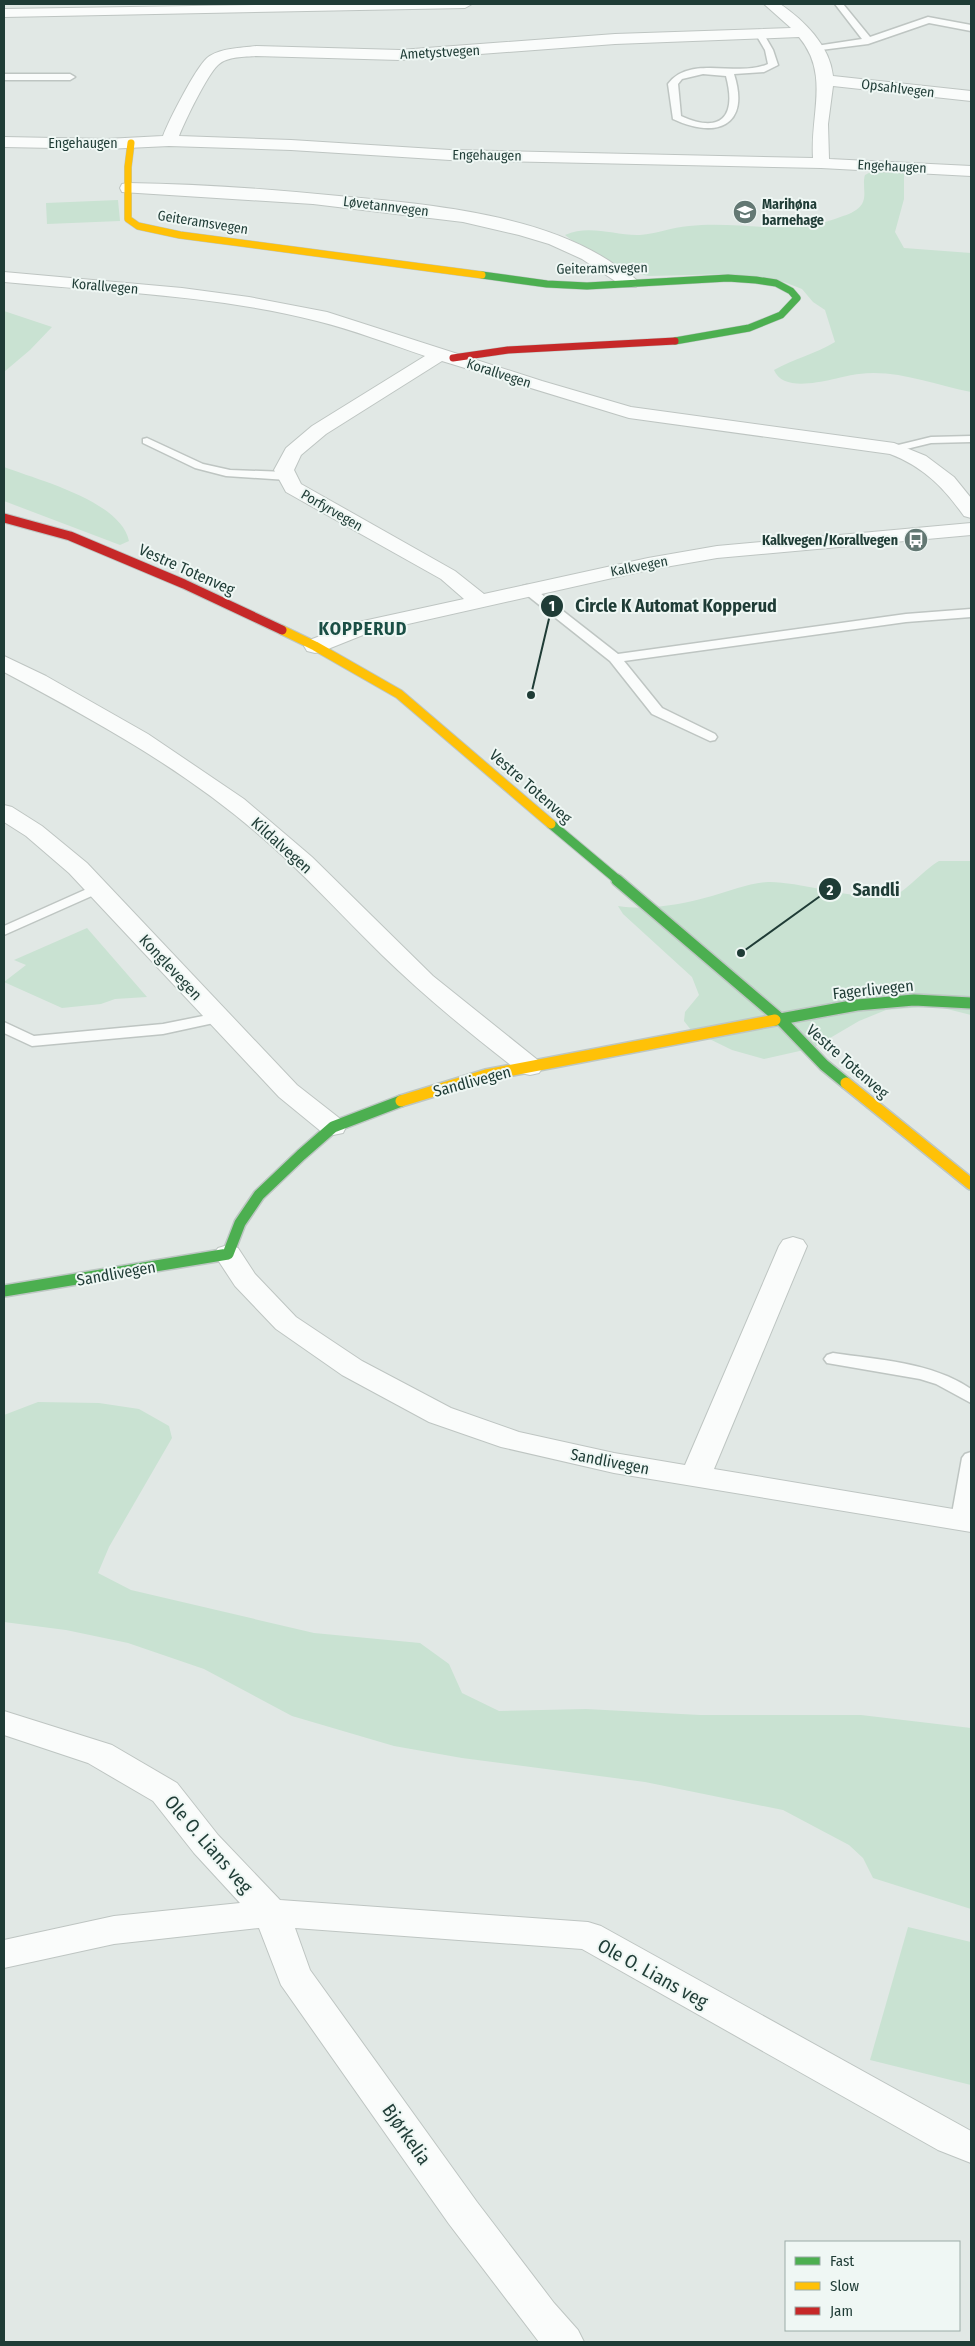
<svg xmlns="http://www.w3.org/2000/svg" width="975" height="2346" font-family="'Fira Sans Condensed',sans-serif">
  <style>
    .green { fill: #c9e2d2 }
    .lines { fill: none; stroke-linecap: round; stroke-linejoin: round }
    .lane-casing { stroke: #bec5c2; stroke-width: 3 }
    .street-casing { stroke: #bec5c2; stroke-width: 2 }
    .fast-far2-casing { stroke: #bdc6c3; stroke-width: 8 }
    .fast-far1-casing { stroke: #bdc6c3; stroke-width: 11 }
    .fast-casing { stroke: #bdc6c3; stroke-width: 14 }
    .slow-far2-casing { stroke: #bdc6c3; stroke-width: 8 }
    .slow-far1-casing { stroke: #bdc6c3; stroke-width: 11 }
    .slow-casing { stroke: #bdc6c3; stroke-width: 14 }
    .jam-far1-casing { stroke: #bdc6c3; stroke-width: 8 }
    .jam-casing { stroke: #bdc6c3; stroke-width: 11 }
    .lane { fill: #fafcfb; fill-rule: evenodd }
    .street { fill: #fafcfb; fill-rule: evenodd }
    .fast-far2 { stroke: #4caf50; stroke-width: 7 }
    .fast-far1 { stroke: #4caf50; stroke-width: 9 }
    .fast { stroke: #4caf50; stroke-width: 11 }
    .slow-far2 { stroke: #ffc107; stroke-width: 7 }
    .slow-far1 { stroke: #ffc107; stroke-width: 9 }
    .slow { stroke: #ffc107; stroke-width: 11 }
    .jam-far1 { stroke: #c62828; stroke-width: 7 }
    .jam { stroke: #c62828; stroke-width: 9 }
    .labels { text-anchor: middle; stroke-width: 4; stroke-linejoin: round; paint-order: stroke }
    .far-street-label { font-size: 14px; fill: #1f3c36; stroke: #eff7f4 }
    .far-poi-label { font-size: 14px; font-weight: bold; fill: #1f3c36; stroke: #eff7f4; text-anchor: start }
    .street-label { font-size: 16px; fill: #1f3c36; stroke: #eff7f4 }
    .far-district-label { font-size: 18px; font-weight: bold; letter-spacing: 1px; fill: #1a4f45; stroke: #eff7f4 }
    .near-street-label { font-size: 19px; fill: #1f3c36; stroke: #eff7f4 }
    .leader { fill: none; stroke: #1f3c36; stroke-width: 2 }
    .callout-dot { fill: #1f3c36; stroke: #eff7f4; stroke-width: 2 }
    .mark-label { font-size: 15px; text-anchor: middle; font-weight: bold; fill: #fff }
    .callout-label { font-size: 18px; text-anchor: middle; font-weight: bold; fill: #1f3c36; stroke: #eff7f4; stroke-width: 4; stroke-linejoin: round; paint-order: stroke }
  </style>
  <rect width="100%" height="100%" fill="#e1e8e5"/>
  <path class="green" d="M880 167 904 172V199L895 232 904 248 971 253V392C935 385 896 369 859 374 838 376 785 397 774 370 793 359 815 354 835 342L825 310 813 302 802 289 784 282 730 274 649 276C628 273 582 249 565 235 590 224 615 236 640 235 657 234 672 227 689 226 743 220 790 238 843 216 850 214 858 210 862 204 867 196 862 184 865 175Z
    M118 200 120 221 47 224 46 203Z
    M4 311 52 327 30 350 4 372Z
    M4 467C38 480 121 501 129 541L120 545 4 501Z
    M939 861H971V1015L935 1006 886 1010 859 1021 813 1048 764 1059 732 1050 691 1030 684 1021 685 1012 699 995 692 977 623 914 618 906C648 911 683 904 712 896 731 891 748 883 768 882 802 881 868 905 897 894 908 889 926 868 939 861Z
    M87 928 147 997 115 999 101 1004 62 1008 4 982 26 965 14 960Z
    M38 1402 99 1403 139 1409 169 1426 172 1438 109 1547 98 1573 131 1590 314 1633 420 1643 449 1664 462 1693 499 1711 586 1709 700 1715H861L971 1728V1909L873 1878 863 1858 849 1845 783 1810 645 1782 462 1758 394 1746 292 1716 204 1669 128 1643 66 1630 4 1622V1415Z
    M908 1927 971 1942V2085L870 2060Z"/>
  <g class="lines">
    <g class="lane-casing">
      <path id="lane" d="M835 4H843L870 37 928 17 971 25V31L929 23 868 44 813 51 812 49 816 46 862 39Z
        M759 30 762 31 773 50 778 65 764 72 734 74C751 127 715 139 673 119L668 84C690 54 738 78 768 64L765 50 755 33ZM703 74 726 76C737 117 721 134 681 116L678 84 682 79Z
        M4 74H70L75 77 70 80H4Z
        M971 436V442L931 443 894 452 888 449 890 447 931 437Z
        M147 438 203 464 230 470 287 472 293 476 287 480 226 476 195 468 143 443V439Z
        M527 585 531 586 618 654 906 614 971 609V617L906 622 624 661 662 708 715 734 717 737 715 740 710 741 652 714 610 661 523 592 521 589 523 586Z
        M98 884 103 885 105 888 103 891 4 935V926Z
        M218 1013 223 1015 226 1018 223 1021 163 1034 32 1046 4 1033V1022L34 1036 163 1024Z
        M833 1353C878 1360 932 1362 971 1389V1403L936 1384 920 1379 827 1363 824 1359 827 1355Z
        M971 1452V1508L967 1523 960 1525 953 1523 951 1519 962 1458 965 1454Z"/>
    </g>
    <g class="street-casing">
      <path id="street" d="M314 4H472L465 8 4 17V9Z
        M764 4H780C804 20 830 46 833 76L971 91V101L833 86 828 124 829 159 971 166V176L821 168 450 160 291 150 169 146 106 149 4 147V137L106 139 163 136C169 120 195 69 207 58 219 48 241 48 256 46L400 50 615 34 791 28ZM799 37C830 74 810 114 813 158L450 150 291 140 179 136C185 121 207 75 218 65 227 56 245 57 256 56L400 60 615 44Z
        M128 183C199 184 269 189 339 196 426 204 546 214 618 267 625 272 634 276 639 283L636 287H624L582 259 549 244 519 235 463 222 313 204 122 192 120 188 122 184Z
        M4 272 182 288 249 297 327 312 542 381 631 407 894 443 926 456 954 477 971 498V518L964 516C944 488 924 467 890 454L629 418 442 361 326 434 301 455 294 470 301 484 455 571 484 594 648 558 717 546 971 523V535L717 558 648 570 368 633 323 651 315 653 307 651 304 646 307 641 354 623 464 599 441 579 286 492 274 470 286 448 312 426 425 356C390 344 353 330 317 321 215 295 108 292 4 282Z
        M4 656 46 676 148 734 244 799 312 857 433 976 539 1061 543 1067 539 1073 530 1075 521 1073C473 1036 426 998 382 955 341 915 302 871 258 834 182 768 92 719 4 672Z
        M4 805 12 807 42 826 87 863 297 1085 343 1121 346 1127 343 1133 333 1135 323 1133 279 1097 69 873 26 836 4 822Z
        M793 1237 803 1240 807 1246 714 1469 971 1512V1532L614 1473 501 1447 429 1422 342 1375 276 1329 235 1286 214 1254 218 1248 228 1245 238 1248 255 1274 296 1317 362 1361 451 1408 519 1432 614 1453 685 1465 779 1246 783 1240Z
        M4 1711 112 1745 177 1783 218 1835 280 1900 588 1922 601 1926 971 2131V2163L938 2150 582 1949 295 1928 310 1970 477 2202 554 2303 578 2330 584 2342H539L449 2224 281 1985 259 1928 114 1944 4 1968V1940L114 1916 240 1903 194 1853 153 1801 88 1763 4 1735Z"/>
    </g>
    <g class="fast-far2-casing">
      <path id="fast-far2" d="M482 275 547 284 587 286 728 278 756 280 776 283 791 291 797 298 781 315 749 328 675 341"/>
    </g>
    <g class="fast-far1-casing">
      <path id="fast-far1" d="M551 824 619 881"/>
    </g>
    <g class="fast-casing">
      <path id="fast" d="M617 880 779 1018 824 1065 846 1083
        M775 1020 857 1005 914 1000 971 1003
        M4 1291 228 1254 240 1223 259 1195 301 1155 333 1127 401 1101"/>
    </g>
    <g class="slow-far2-casing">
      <path id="slow-far2" d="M131 143 128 167V219L138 226 180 235 482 275"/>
    </g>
    <g class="slow-far1-casing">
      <path id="slow-far1" d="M282 630 315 646 399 694 551 824"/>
    </g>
    <g class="slow-casing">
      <path id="slow" d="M846 1083 971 1184
        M401 1101 486 1075 775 1020"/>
    </g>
    <g class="jam-far1-casing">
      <path id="jam-far1" d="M453 358 508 350 675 341"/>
    </g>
    <g class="jam-casing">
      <path id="jam" d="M4 518 70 536 184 584 282 630"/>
    </g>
    <use href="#lane" class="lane"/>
    <use href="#street" class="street"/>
    <use href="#fast-far2" class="fast-far2"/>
    <use href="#fast-far1" class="fast-far1"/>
    <use href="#fast" class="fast"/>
    <use href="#slow-far2" class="slow-far2"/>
    <use href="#slow-far1" class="slow-far1"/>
    <use href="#slow" class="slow"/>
    <use href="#jam-far1" class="jam-far1"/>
    <use href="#jam" class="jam"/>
  </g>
  <defs>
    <g id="school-disc" transform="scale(1.25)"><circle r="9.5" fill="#637873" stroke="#eff7f4"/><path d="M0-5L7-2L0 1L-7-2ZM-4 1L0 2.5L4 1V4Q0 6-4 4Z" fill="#fff"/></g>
    <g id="bus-disc" transform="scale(1.25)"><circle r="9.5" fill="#637873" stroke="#eff7f4"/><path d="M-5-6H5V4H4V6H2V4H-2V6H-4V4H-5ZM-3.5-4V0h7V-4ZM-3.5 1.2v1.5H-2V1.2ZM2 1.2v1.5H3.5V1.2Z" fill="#fff"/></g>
  </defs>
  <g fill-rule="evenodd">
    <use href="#school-disc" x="745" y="212"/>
    <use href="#bus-disc" x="916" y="540"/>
  </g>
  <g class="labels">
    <g class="far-street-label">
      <text transform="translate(440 52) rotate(-3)" y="5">Ametystvegen</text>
      <text transform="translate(898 88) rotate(7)" y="5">Opsahlvegen</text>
      <text x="83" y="148">Engehaugen</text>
      <text transform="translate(487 155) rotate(1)" y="5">Engehaugen</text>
      <text transform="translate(892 166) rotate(3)" y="5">Engehaugen</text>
      <text transform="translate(386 206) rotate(7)" y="5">Løvetannvegen</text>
      <text transform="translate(203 222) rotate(9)" y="5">Geiteramsvegen</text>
      <text transform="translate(602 268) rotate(-1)" y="5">Geiteramsvegen</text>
      <text transform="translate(105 286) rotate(5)" y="5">Korallvegen</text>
      <text transform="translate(499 373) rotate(18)" y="5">Korallvegen</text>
      <text transform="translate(332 510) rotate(30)" y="5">Porfyrvegen</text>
      <text transform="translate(639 566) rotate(-11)" y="5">Kalkvegen</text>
    </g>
    <g class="far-poi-label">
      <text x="762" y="209">Marihøna<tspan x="762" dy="16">barnehage</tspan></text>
      <text x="898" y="545" text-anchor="end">Kalkvegen/Korallvegen</text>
    </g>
    <g class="street-label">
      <text transform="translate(187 569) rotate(24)" y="6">Vestre Totenveg</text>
      <text transform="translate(531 786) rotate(41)" y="6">Vestre Totenveg</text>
      <text transform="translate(282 845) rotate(42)" y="6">Kildalvegen</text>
      <text transform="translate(171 967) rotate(47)" y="6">Konglevegen</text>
      <text transform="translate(873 989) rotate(-6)" y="6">Fagerlivegen</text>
      <text transform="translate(848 1061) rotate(41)" y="6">Vestre Totenveg</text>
      <text transform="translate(472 1081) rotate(-15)" y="6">Sandlivegen</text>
      <text transform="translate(116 1273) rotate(-10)" y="6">Sandlivegen</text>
      <text transform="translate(610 1461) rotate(11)" y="6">Sandlivegen</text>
    </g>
    <g class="far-district-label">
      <text x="363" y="635">KOPPERUD</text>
    </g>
    <g class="near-street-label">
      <text transform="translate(209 1844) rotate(49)" y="7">Ole O. Lians veg</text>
      <text transform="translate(653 1973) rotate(29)" y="7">Ole O. Lians veg</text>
      <text transform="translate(407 2134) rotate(55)" y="7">Bjørkelia</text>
    </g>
  </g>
  <path class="leader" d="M531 695L552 606M741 953L830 889"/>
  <g class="callout-dot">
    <circle cx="531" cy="695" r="5"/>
    <circle cx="741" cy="953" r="5"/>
    <circle cx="552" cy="606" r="12"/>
    <circle cx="830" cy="889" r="12"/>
  </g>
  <g class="mark-label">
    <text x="552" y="611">1</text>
    <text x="830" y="895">2</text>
  </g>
  <g class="callout-label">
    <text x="676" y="612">Circle K Automat Kopperud</text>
    <text x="876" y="896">Sandli</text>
  </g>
  <rect width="975" height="2346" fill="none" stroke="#1f3c36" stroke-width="10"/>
  <rect x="785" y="2241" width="175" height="90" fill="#eff7f4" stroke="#9caca8"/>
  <rect x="795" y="2257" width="25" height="8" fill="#4caf50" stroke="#9caca8"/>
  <text x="830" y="2266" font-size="15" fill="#1f3c36">Fast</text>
  <rect x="795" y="2282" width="25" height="8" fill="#ffc107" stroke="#9caca8"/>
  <text x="830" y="2291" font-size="15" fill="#1f3c36">Slow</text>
  <rect x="795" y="2307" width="25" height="8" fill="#c62828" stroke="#9caca8"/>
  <text x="830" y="2316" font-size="15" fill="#1f3c36">Jam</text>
</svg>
